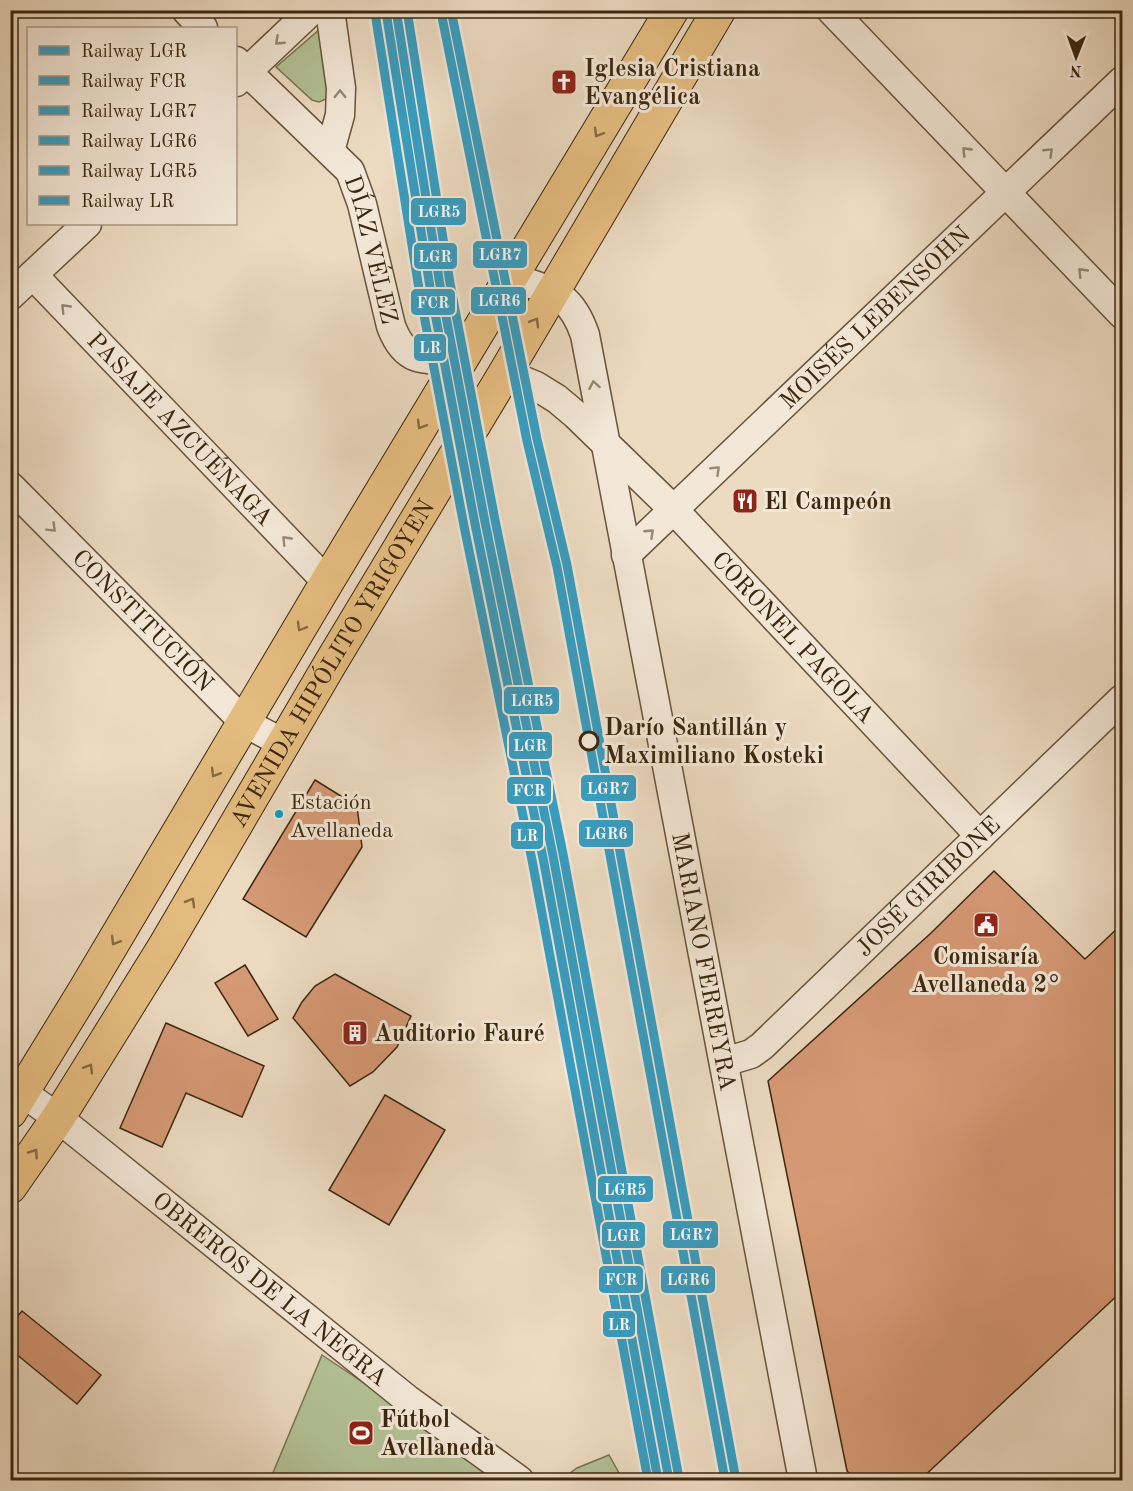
<svg xmlns="http://www.w3.org/2000/svg" width="1133" height="1491" font-family="'Old Standard TT',serif">
  <style>
    .green { fill: #b3c196; stroke: #787452; stroke-width: 1.5 }
    .building { fill: #d69975; stroke: #3c270d; stroke-width: 1.5 }
    .lines { fill: none; stroke-linecap: round; stroke-linejoin: round }
    .minor-casing { stroke: #68543a; stroke-width: 31 }
    .major-casing { stroke: #3c270d; stroke-width: 35 }
    .minor { stroke: #f3e7d7; stroke-width: 28 }
    .major { stroke: #e6bd80; stroke-width: 33 }
    .rail-1-casing { stroke: #f3e7d7; stroke-width: 14 }
    .rail-2-casing { stroke: #f3e7d7; stroke-width: 14 }
    .rail-3-casing { stroke: #f3e7d7; stroke-width: 14 }
    .rail-4-casing { stroke: #f3e7d7; stroke-width: 14 }
    .rail-5-casing { stroke: #f3e7d7; stroke-width: 14 }
    .rail-6-casing { stroke: #f3e7d7; stroke-width: 14 }
    .rail-1 { stroke: #389dc0; stroke-width: 9 }
    .rail-2 { stroke: #389dc0; stroke-width: 9 }
    .rail-3 { stroke: #389dc0; stroke-width: 9 }
    .rail-4 { stroke: #389dc0; stroke-width: 9 }
    .rail-5 { stroke: #389dc0; stroke-width: 9 }
    .rail-6 { stroke: #389dc0; stroke-width: 9 }
    .oneway { stroke: #988772 }
    .oneway2 { stroke: #886a41 }
    .stop-dot { fill: #f3e7d7; stroke: #3c270d; stroke-width: 3 }
    .bus-dot { fill: #03a2c4; stroke: #f3e7d7; stroke-width: 2 }
    .labels { text-anchor: middle; stroke-width: 6; stroke-linejoin: round; paint-order: stroke }
    .bus-label { font-size: 22px; fill: #3c270d; stroke: #f3e7d7; text-anchor: start }
    .poi-label { font-size: 24px; font-weight: bold; fill: #3c270d; stroke: #f3e7d7; text-anchor: start }
    .street-label { font-size: 24px; fill: #3c270d; stroke: #f3e7d7 }
    .stop-label { font-size: 24px; font-weight: bold; fill: #3c270d; stroke: #f3e7d7; text-anchor: start }
    .line-badge { stroke: #f3e7d7; stroke-width: 2 }
    .badge-label { font-size: 16px; text-anchor: middle; font-weight: bold; fill: #fff }
  </style>
  <rect width="100%" height="100%" fill="#ecdac1"/>
  <filter id="stains"><feTurbulence type="fractalNoise" baseFrequency=".00333" numOctaves="4"/><feColorMatrix values="0 0 0 0 .2 0 0 0 0 .09 0 0 0 0 .02 0 0 0 .5 -.17"/></filter>
  <radialGradient id="worn" r=".72"><stop offset=".6" stop-color="#630" stop-opacity="0"/><stop offset="1" stop-color="#630" stop-opacity=".3"/></radialGradient>
  <path class="green" d="M320 29 327 93 326 99 319 102 312 100 276 67Z
    M322 1355 367 1385 498 1480H270Z
    M609 1455 619 1473 620 1480H563L562 1479 577 1468Z"/>
  <path class="building" d="M315 780 357 806 362 847 306 937 243 899Z
    M994 871 1085 959 1122 924V1291L920 1480H856L847 1471 768 1081 931 933Z
    M245 965 278 1019 248 1036 215 983Z
    M335 974 411 1016 397 1047 373 1072 350 1086 293 1018 302 1002 315 986Z
    M166 1023 264 1066 242 1117 186 1093 162 1147 120 1128Z
    M385 1095 445 1130 389 1225 329 1190Z
    M22 1311 101 1375 77 1404 10 1349V1325Z"/>
  <g class="lines">
    <g class="minor-casing">
      <g id="minor">
        <path d="M186 10 203 28"/>
        <path d="M831 10 1122 314"/>
        <path id="s1" d="M236 61 350 171 362 204 391 326C406 366 427 360 463 357"/>
        <path d="M236 82 312 10"/>
        <path d="M330 151 340 115 341 88 330 10"/>
        <path id="s2" d="M33 275 327 582"/>
        <path id="s3" d="M510 277C550 291 570 291 585 335L803 1480"/>
        <path d="M10 296 87 224"/>
        <path id="s4" d="M505 373 536 386 557 399 576 415 674 510 980 836"/>
        <path id="s5" d="M10 486 245 723 283 743"/>
        <path id="s6" d="M626 555 1122 81"/>
        <path id="s7" d="M724 1062 751 1054 762 1046 1122 699"/>
        <path id="s8" d="M10 1081 23 1093 58 1118 407 1399 519 1480"/>
      </g>
    </g>
    <g class="major-casing">
      <g id="major">
        <path d="M10 1112 85 990 327 582 672 10"/>
        <path id="s9" d="M10 1187 58 1118 163 949 330 664 505 373 719 10"/>
      </g>
    </g>
    <use href="#minor" class="minor"/>
    <use href="#major" class="major"/>
    <g class="rail-1-casing">
      <path id="rail-1" d="M396 10 440 285 485 522 553 856 669 1480"/>
    </g>
    <g class="rail-2-casing">
      <path id="rail-2" d="M386 12 430 287 475 524 543 858 658 1480"/>
    </g>
    <g class="rail-3-casing">
      <path id="rail-3" d="M451 10 537 439 567 565 736 1480"/>
    </g>
    <g class="rail-4-casing">
      <path id="rail-4" d="M441 12 527 441 557 567 725 1480"/>
    </g>
    <g class="rail-5-casing">
      <path id="rail-5" d="M407 10 450 283 495 520 563 854 679 1478"/>
    </g>
    <g class="rail-6-casing">
      <path id="rail-6" d="M375 13 419 289 464 526 532 860 648 1480"/>
    </g>
    <use href="#rail-1" class="rail-1"/>
    <use href="#rail-2" class="rail-2"/>
    <use href="#rail-3" class="rail-3"/>
    <use href="#rail-4" class="rail-4"/>
    <use href="#rail-5" class="rail-5"/>
    <use href="#rail-6" class="rail-6"/>
  </g>
  <defs><path id="oneway-chevron" d="M-2-3.5L2.5 0L-2 3.5" fill="none" stroke-width="1.6" stroke-linecap="round" stroke-linejoin="round" transform="scale(1.5)"/></defs>
  <g class="oneway">
    <use href="#oneway-chevron" transform="translate(279 41) rotate(137)"/>
    <use href="#oneway-chevron" transform="translate(340 94) rotate(-90)"/>
    <use href="#oneway-chevron" transform="translate(966 151) rotate(-134)"/>
    <use href="#oneway-chevron" transform="translate(1049 152) rotate(-44)"/>
    <use href="#oneway-chevron" transform="translate(1082 272) rotate(-134)"/>
    <use href="#oneway-chevron" transform="translate(65 308) rotate(-134)"/>
    <use href="#oneway-chevron" transform="translate(594 385) rotate(-100)"/>
    <use href="#oneway-chevron" transform="translate(716 470) rotate(-44)"/>
    <use href="#oneway-chevron" transform="translate(52 528) rotate(45)"/>
    <use href="#oneway-chevron" transform="translate(650 533) rotate(-43)"/>
    <use href="#oneway-chevron" transform="translate(286 540) rotate(-134)"/>
  </g>
  <g class="oneway2">
    <use href="#oneway-chevron" transform="translate(598 133) rotate(121)"/>
    <use href="#oneway-chevron" transform="translate(535 322) rotate(-60)"/>
    <use href="#oneway-chevron" transform="translate(421 425) rotate(121)"/>
    <use href="#oneway-chevron" transform="translate(301 627) rotate(120)"/>
    <use href="#oneway-chevron" transform="translate(215 773) rotate(121)"/>
    <use href="#oneway-chevron" transform="translate(191 902) rotate(-60)"/>
    <use href="#oneway-chevron" transform="translate(115 941) rotate(121)"/>
    <use href="#oneway-chevron" transform="translate(89 1068) rotate(-58)"/>
    <use href="#oneway-chevron" transform="translate(34 1153) rotate(-56)"/>
  </g>
  <defs>
    <g id="church-square" transform="scale(1.35)"><rect x="-9" y="-9" width="18" height="18" rx="4" fill="#8f2418" stroke="#f3e7d7"/><path d="M-1.2-6h2.4v3.5h3.3v2.4h-3.3V6h-2.4V-.1h-3.3v-2.4h3.3Z" fill="#fff"/></g>
    <g id="restaurant-square" transform="scale(1.35)"><rect x="-9" y="-9" width="18" height="18" rx="4" fill="#8f2418" stroke="#f3e7d7"/><path d="M-5-6h1v4h1v-4h1v4h1v-4h1v5L-1.5 .5V6h-2V.5L-5-1ZM5-6V6H3V1.5H1.5Q1.5-4 5-6Z" fill="#fff"/></g>
    <g id="civic-square" transform="scale(1.35)"><rect x="-9" y="-9" width="18" height="18" rx="4" fill="#8f2418" stroke="#f3e7d7"/><path d="M-.6-6.5H3V-4.5H.6V-3L4-1V1h2V6H-6V1h2V-1L-.6-3ZM-1.2 2.5V6h2.4V2.5Z" fill="#fff"/></g>
    <g id="building-square" transform="scale(1.35)"><rect x="-9" y="-9" width="18" height="18" rx="4" fill="#8f2418" stroke="#f3e7d7"/><path d="M-4-6H4V6H1V3H-1V6H-4ZM-2.5-4.3h1.7v1.8h-1.7ZM.8-4.3h1.7v1.8H.8ZM-2.5-1h1.7V.8h-1.7ZM.8-1h1.7V.8H.8Z" fill="#fff"/></g>
    <g id="stadium-square" transform="scale(1.35)"><rect x="-9" y="-9" width="18" height="18" rx="4" fill="#8f2418" stroke="#f3e7d7"/><path d="M0-5a6.5 5 0 1 0 0 10a6.5 5 0 1 0 0-10ZM-3.5-1.8h7v3.6h-7Z" fill="#fff"/></g>
  </defs>
  <g fill-rule="evenodd">
    <use href="#church-square" x="564" y="82"/>
    <use href="#restaurant-square" x="745" y="501"/>
    <use href="#civic-square" x="986" y="925"/>
    <use href="#building-square" x="355" y="1033"/>
    <use href="#stadium-square" x="361" y="1433"/>
  </g>
  <circle class="stop-dot" cx="589" cy="741" r="9"/>
  <circle class="bus-dot" cx="279" cy="814" r="5"/>
  <g class="labels">
    <g class="bus-label">
      <text x="290" y="809">Estación<tspan x="290" dy="28">Avellaneda</tspan></text>
    </g>
    <g class="poi-label">
      <text x="584" y="76">Iglesia Cristiana<tspan x="584" dy="28">Evangélica</tspan></text>
      <text x="764" y="509">El Campeón</text>
      <text x="986" y="964" text-anchor="middle">Comisaría<tspan x="986" dy="28">Avellaneda 2°</tspan></text>
      <text x="374" y="1041">Auditorio Fauré</text>
      <text x="380" y="1427">Fútbol<tspan x="380" dy="28">Avellaneda</tspan></text>
    </g>
    <g class="street-label">
      <text dy="8" stroke="none"><textPath href="#s1" startOffset="240">DÍAZ VÉLEZ</textPath></text>
      <text dy="8" stroke="none"><textPath href="#s6" startOffset="344">MOISÉS LEBENSOHN</textPath></text>
      <text dy="8" stroke="none"><textPath href="#s2" startOffset="213">PASAJE AZCUÉNAGA</textPath></text>
      <text dy="8" stroke="none"><textPath href="#s5" startOffset="189">CONSTITUCIÓN</textPath></text>
      <text dy="8" stroke="none"><textPath href="#s4" startOffset="394">CORONEL PAGOLA</textPath></text>
      <text dy="8" stroke="none"><textPath href="#s9" startOffset="615">AVENIDA HIPÓLITO YRIGOYEN</textPath></text>
      <text dy="8" stroke="none"><textPath href="#s7" startOffset="272">JOSÉ GIRIBONE</textPath></text>
      <text dy="8" stroke="none"><textPath href="#s3" startOffset="738">MARIANO FERREYRA</textPath></text>
      <text dy="8" stroke="none"><textPath href="#s8" startOffset="333">OBREROS DE LA NEGRA</textPath></text>
    </g>
    <g class="stop-label">
      <text x="604" y="735">Darío Santillán y<tspan x="604" dy="28">Maximiliano Kosteki</tspan></text>
    </g>
  </g>
  <g class="line-badge">
    <rect x="410" y="197" width="57" height="29" rx="6" fill="#389dc0"/>
    <rect x="472" y="240" width="56" height="29" rx="6" fill="#389dc0"/>
    <rect x="413" y="242" width="45" height="28" rx="6" fill="#389dc0"/>
    <rect x="470" y="286" width="57" height="29" rx="6" fill="#389dc0"/>
    <rect x="410" y="288" width="46" height="28" rx="6" fill="#389dc0"/>
    <rect x="413" y="333" width="34" height="29" rx="6" fill="#389dc0"/>
    <rect x="503" y="686" width="57" height="29" rx="6" fill="#389dc0"/>
    <rect x="508" y="731" width="45" height="29" rx="6" fill="#389dc0"/>
    <rect x="580" y="774" width="57" height="28" rx="6" fill="#389dc0"/>
    <rect x="506" y="776" width="46" height="29" rx="6" fill="#389dc0"/>
    <rect x="578" y="819" width="56" height="29" rx="6" fill="#389dc0"/>
    <rect x="510" y="821" width="34" height="29" rx="6" fill="#389dc0"/>
    <rect x="597" y="1175" width="57" height="28" rx="6" fill="#389dc0"/>
    <rect x="662" y="1220" width="57" height="29" rx="6" fill="#389dc0"/>
    <rect x="601" y="1221" width="45" height="28" rx="6" fill="#389dc0"/>
    <rect x="660" y="1265" width="56" height="29" rx="6" fill="#389dc0"/>
    <rect x="598" y="1265" width="46" height="29" rx="6" fill="#389dc0"/>
    <rect x="602" y="1310" width="34" height="28" rx="6" fill="#389dc0"/>
  </g>
  <g class="badge-label">
    <text x="439" y="217">LGR5</text>
    <text x="500" y="260">LGR7</text>
    <text x="435" y="262">LGR</text>
    <text x="499" y="306">LGR6</text>
    <text x="433" y="308">FCR</text>
    <text x="430" y="353">LR</text>
    <text x="532" y="706">LGR5</text>
    <text x="530" y="751">LGR</text>
    <text x="608" y="794">LGR7</text>
    <text x="529" y="796">FCR</text>
    <text x="606" y="839">LGR6</text>
    <text x="527" y="841">LR</text>
    <text x="625" y="1195">LGR5</text>
    <text x="691" y="1240">LGR7</text>
    <text x="623" y="1241">LGR</text>
    <text x="688" y="1285">LGR6</text>
    <text x="621" y="1285">FCR</text>
    <text x="619" y="1330">LR</text>
  </g>
  <rect width="1133" height="1491" fill="none" stroke="#ecdac1" stroke-width="36"/>
  <rect x="12" y="12" width="1109" height="1467" fill="none" stroke="#3c270d" stroke-width="3"/>
  <rect x="18" y="18" width="1097" height="1455" fill="none" stroke="#3c270d" stroke-width="1.5"/>
  <rect x="27" y="27" width="210" height="198" fill="#f3e7d7" stroke="#aa9a86" stroke-width="1.5"/>
  <rect x="39" y="46" width="30" height="9" fill="#389dc0" stroke="#aa9a86" stroke-width="1.5"/>
  <text x="81" y="57" font-size="18" fill="#3c270d">Railway LGR</text>
  <rect x="39" y="76" width="30" height="9" fill="#389dc0" stroke="#aa9a86" stroke-width="1.5"/>
  <text x="81" y="87" font-size="18" fill="#3c270d">Railway FCR</text>
  <rect x="39" y="106" width="30" height="9" fill="#389dc0" stroke="#aa9a86" stroke-width="1.5"/>
  <text x="81" y="117" font-size="18" fill="#3c270d">Railway LGR7</text>
  <rect x="39" y="136" width="30" height="9" fill="#389dc0" stroke="#aa9a86" stroke-width="1.5"/>
  <text x="81" y="147" font-size="18" fill="#3c270d">Railway LGR6</text>
  <rect x="39" y="166" width="30" height="9" fill="#389dc0" stroke="#aa9a86" stroke-width="1.5"/>
  <text x="81" y="177" font-size="18" fill="#3c270d">Railway LGR5</text>
  <rect x="39" y="196" width="30" height="9" fill="#389dc0" stroke="#aa9a86" stroke-width="1.5"/>
  <text x="81" y="207" font-size="18" fill="#3c270d">Railway LR</text>
  <g transform="translate(1076 57) rotate(181)" stroke="#f3e7d7" stroke-width="4.5" paint-order="stroke">
  <path d="M0-4.5L10 22L0 15L-10 22Z" fill="#3c270d"/>
  <text y="-9" font-size="16" font-weight="bold" text-anchor="middle" fill="#3c270d">N</text>
  </g>
  <rect width="100%" height="100%" filter="url(#stains)"/>
  <rect width="100%" height="100%" fill="url(#worn)"/>
</svg>
